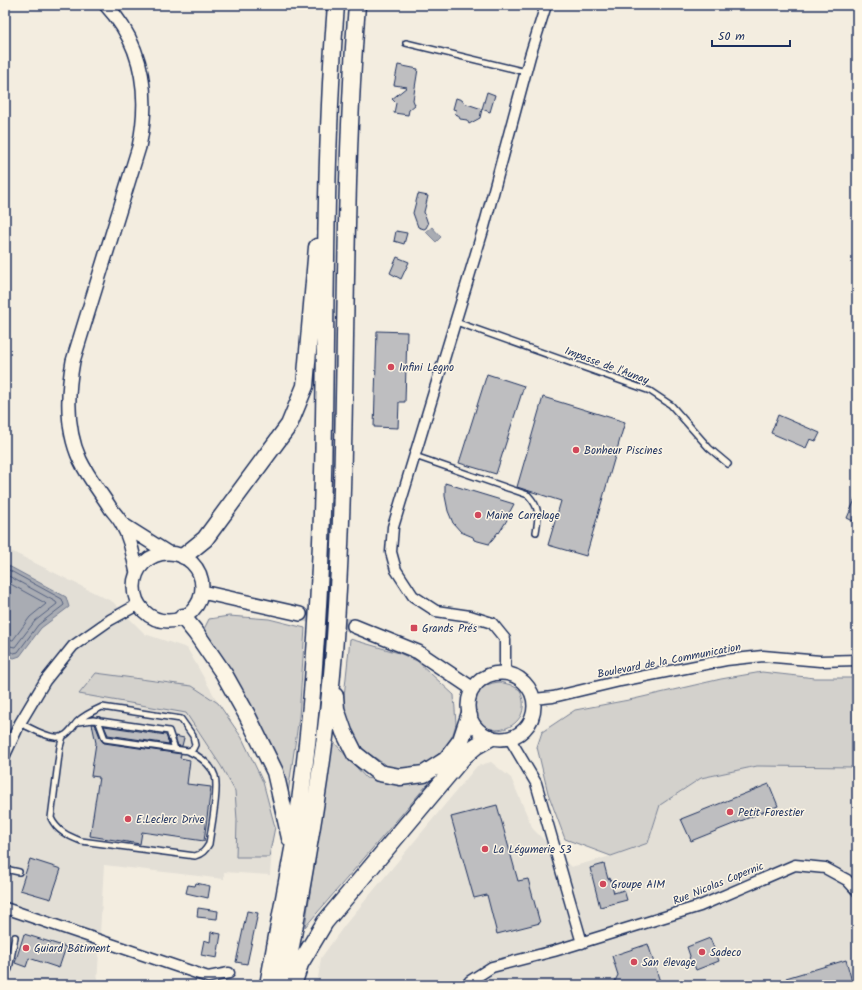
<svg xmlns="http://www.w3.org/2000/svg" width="862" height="990" font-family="Kalam,sans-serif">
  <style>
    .built { fill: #e3dfd6 }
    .green { fill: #d3d1cc; stroke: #778095 }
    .water { fill: #a9acb3; stroke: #707a91 }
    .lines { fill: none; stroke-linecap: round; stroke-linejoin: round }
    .shore { stroke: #546180; stroke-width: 1 }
    .building { fill: #bebec0; stroke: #1b2f5e }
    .tertiary-tunnel { stroke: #c8c7c6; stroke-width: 13; stroke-dasharray: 13 6; stroke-linecap: butt }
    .service-casing { stroke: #1b2f5e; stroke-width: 8 }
    .minor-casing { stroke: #1b2f5e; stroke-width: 13 }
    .tertiary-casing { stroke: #1b2f5e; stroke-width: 16 }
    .primary-casing { stroke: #1b2f5e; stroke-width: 19 }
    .service { stroke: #fcf5e5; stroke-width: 5 }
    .minor { stroke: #fcf5e5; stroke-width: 10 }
    .tertiary { stroke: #fcf5e5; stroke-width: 13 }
    .primary { stroke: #fcf5e5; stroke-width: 16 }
    .poi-dot { fill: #d1495b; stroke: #fcf5e5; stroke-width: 1.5 }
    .labels { text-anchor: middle; stroke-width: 3; stroke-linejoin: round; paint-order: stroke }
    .street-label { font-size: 11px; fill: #1b2f5e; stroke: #fcf5e5 }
    .poi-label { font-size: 11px; fill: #1b2f5e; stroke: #fcf5e5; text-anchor: start }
  </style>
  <rect width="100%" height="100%" fill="#f3ede0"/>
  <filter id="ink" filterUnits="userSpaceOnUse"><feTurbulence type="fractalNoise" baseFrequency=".025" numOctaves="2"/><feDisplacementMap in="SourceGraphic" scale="8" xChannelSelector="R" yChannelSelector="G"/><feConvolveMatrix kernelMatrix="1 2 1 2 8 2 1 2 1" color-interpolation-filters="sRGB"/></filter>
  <g filter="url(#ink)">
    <path class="built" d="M5 548 113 602 145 634 187 648 263 782 273 835 270 875 224 872V879L104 865 97 985H29L5 978Z
      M491 762 511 778 533 829 571 867 611 856 648 843 660 805 701 778 757 766H850L857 793V985H317L321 958 344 926 477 766Z"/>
    <path class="green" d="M229 616 269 619 305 628 299 717 287 800 202 633 209 619Z
      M350 639 399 653 417 661 454 695 456 724 450 744 431 760 414 770 387 766 364 750 347 730 344 697Z
      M762 672 815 678H857V767L757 766 701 778 660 805 648 843 611 856 565 839 548 793 537 747 542 732 575 710 634 699 721 679Z
      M96 673 192 686 218 703 242 738 263 782 275 827 269 857H236L237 820 235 791 221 766 186 713 79 694Z
      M500 682 511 685 520 690C522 696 524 702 523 708 522 722 505 733 491 729 477 726 471 709 476 697 481 686 489 683 500 682Z
      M332 740 366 778 390 782 413 783 441 775 426 786 305 927Z"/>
    <path class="water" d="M432 227 441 237 436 242 426 232Z
      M5 564 66 597 69 607 41 628 20 656 14 658 5 654Z"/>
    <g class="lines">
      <path class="shore" d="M5 568 62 599 64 605 38 625 18 652 14 653 5 650
        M5 574 56 602 57 604 35 621 15 647 5 645
        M5 581 45 603 46 604 30 617 13 640 5 639"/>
    </g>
    <path class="building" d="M398 65 418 69 413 100 415 105 409 110 408 115 394 113 396 103 392 99 407 87 394 85Z
      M487 92 495 95 490 112 482 109 480 118 469 124 467 120 460 119 458 115 455 114 456 110 453 109 456 98 462 100 464 103 482 109Z
      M418 194 428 196 424 212 428 224 426 228 424 229 418 227 413 213Z
      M396 231 407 233 404 244 394 241Z
      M397 257 409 262 401 279 390 273Z
      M377 331 407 332 405 402H399L398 428 374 427Z
      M487 374 524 386 496 474 459 463Z
      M543 397 625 422 586 556 548 545 561 501 517 487Z
      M778 415 820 433 816 441 810 439 806 448 771 433Z
      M445 483 514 504 506 519 507 520 499 533 498 532 489 544 474 540 473 537 461 532 453 523 448 511 445 496Z
      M857 495V523L847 518Z
      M92 724H95L101 740 104 743 181 754 180 758 190 760 187 784 211 787 204 841 142 832 140 844 90 836 99 777 91 776 96 743Z
      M104 726 166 735 169 744 108 735Z
      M175 736 184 738 182 746H178Z
      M769 784 778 806 691 841 681 819Z
      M497 805 518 881 528 879 540 923 497 934 487 895 474 898 451 817Z
      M30 859 61 869 51 899 20 890Z
      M604 864 608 879 610 878 614 893 624 890 627 900 600 907 590 868Z
      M196 883 210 886 208 898 186 893 188 885 195 886Z
      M198 908 218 911 217 919 197 917Z
      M247 911 258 913 247 964 236 962Z
      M211 932 221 934 217 958 201 955 204 940 210 942Z
      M24 934 66 947 59 968 29 958 26 967 15 963Z
      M710 938 719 961 696 970 693 962H688L690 956 687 947Z
      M648 944 661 985H613L618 975 612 956Z
      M846 960 853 985H789L786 978Z"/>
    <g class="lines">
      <path class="tertiary-tunnel" d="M300 614 354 626"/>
      <g class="service-casing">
        <path id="service" d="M406 43 526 72
          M456 322 650 391 671 405 709 448 728 464
          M415 456 528 495C540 508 539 515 536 532
          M78 722 93 720 169 731 175 749
          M20 723C31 728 43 736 55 737 66 739 71 729 77 722 84 715 93 711 102 707L181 719 193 736 195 745 193 749 188 751
          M63 736 60 747 51 818C57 831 68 836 81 841L195 856C202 854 205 851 209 844 211 828 219 790 215 776 211 764 199 756 188 751L105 739 98 720
          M5 869 19 872
          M5 968 9 969 15 937"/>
      </g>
      <g class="minor-casing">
        <path id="minor" d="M505 673V639L492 623 470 616 436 611 413 596 396 570 391 552 393 527 484 227 530 56 546 5
          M534 699 553 697 620 681 726 660 763 656 820 661 857 660
          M510 739 536 783 582 943
          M5 755 20 723 45 681 73 646 110 620 139 604
          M5 908 208 977 229 973
          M467 985 470 981 492 967 554 951 700 906 795 865 825 868 847 880 857 891"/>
      </g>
      <g class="tertiary-casing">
        <path id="tertiary" d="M106 5C143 45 150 95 139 147L73 361C67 394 66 430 80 460 88 477 101 493 111 509 115 514 119 518 122 524 131 539 133 556 137 573
          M122 524 168 553
          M134 587a34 34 0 1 1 68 0a34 34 0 1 1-68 0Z
          M202 592 300 614
          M354 626 418 652 473 689
          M468 706a33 33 0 1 1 66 0a33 33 0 1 1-66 0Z"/>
      </g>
      <g class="primary-casing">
        <path id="primary" d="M184 556 205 539 289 425 305 386 317 247
          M183 617 196 633 224 674 247 715 275 772 290 838
          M335 696 336 709 344 732 355 754 379 773 400 777 424 774 446 760 461 740 469 716
          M268 985C276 940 285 894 293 849 303 784 311 718 315 652 331 437 319 220 336 5
          M284 985C304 875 325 764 334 652 350 437 340 220 357 5
          M293 985 300 964 325 922 464 756 476 746 490 738"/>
      </g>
      <use href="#service" class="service"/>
      <use href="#minor" class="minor"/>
      <use href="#tertiary" class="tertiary"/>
      <use href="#primary" class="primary"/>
    </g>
  </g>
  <g class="poi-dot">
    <circle cx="391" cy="367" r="4"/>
    <circle cx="576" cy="450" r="4"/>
    <circle cx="478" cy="515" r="4"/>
    <rect x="410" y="624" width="8" height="8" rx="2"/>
    <circle cx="730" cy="812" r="4"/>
    <circle cx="128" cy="819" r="4"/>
    <circle cx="485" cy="849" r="4"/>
    <circle cx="603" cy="884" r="4"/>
    <circle cx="26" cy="948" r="4"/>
    <circle cx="702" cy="952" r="4"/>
    <circle cx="634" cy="962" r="4"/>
  </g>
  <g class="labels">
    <g class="street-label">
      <text transform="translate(607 365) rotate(20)" y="4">Impasse de l'Aunay</text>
      <text transform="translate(669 660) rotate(-11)" y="4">Boulevard de la Communication</text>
      <text transform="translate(718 883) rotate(-22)" y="4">Rue Nicolas Copernic</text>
    </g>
    <g class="poi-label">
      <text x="399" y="371">Infini Legno</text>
      <text x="584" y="454">Bonheur Piscines</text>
      <text x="486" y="519">Maine Carrelage</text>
      <text x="422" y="632">Grands Prés</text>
      <text x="738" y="816">Petit Forestier</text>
      <text x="136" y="823">E.Leclerc Drive</text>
      <text x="493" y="853">La Légumerie 53</text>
      <text x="611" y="888">Groupe AIM</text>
      <text x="34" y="952">Guiard Bâtiment</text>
      <text x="710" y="956">Sadeco</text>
      <text x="642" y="966">San élevage</text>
    </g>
  </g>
  <rect width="862" height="990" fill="none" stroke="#fcf5e5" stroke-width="20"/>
  <rect x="10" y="10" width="842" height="970" fill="none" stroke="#1b2f5e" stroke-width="1.5" filter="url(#ink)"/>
  <path d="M712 40v6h78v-6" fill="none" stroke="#1b2f5e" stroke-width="2"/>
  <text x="718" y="40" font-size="12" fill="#1b2f5e" stroke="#fcf5e5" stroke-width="3" paint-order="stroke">50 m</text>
</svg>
